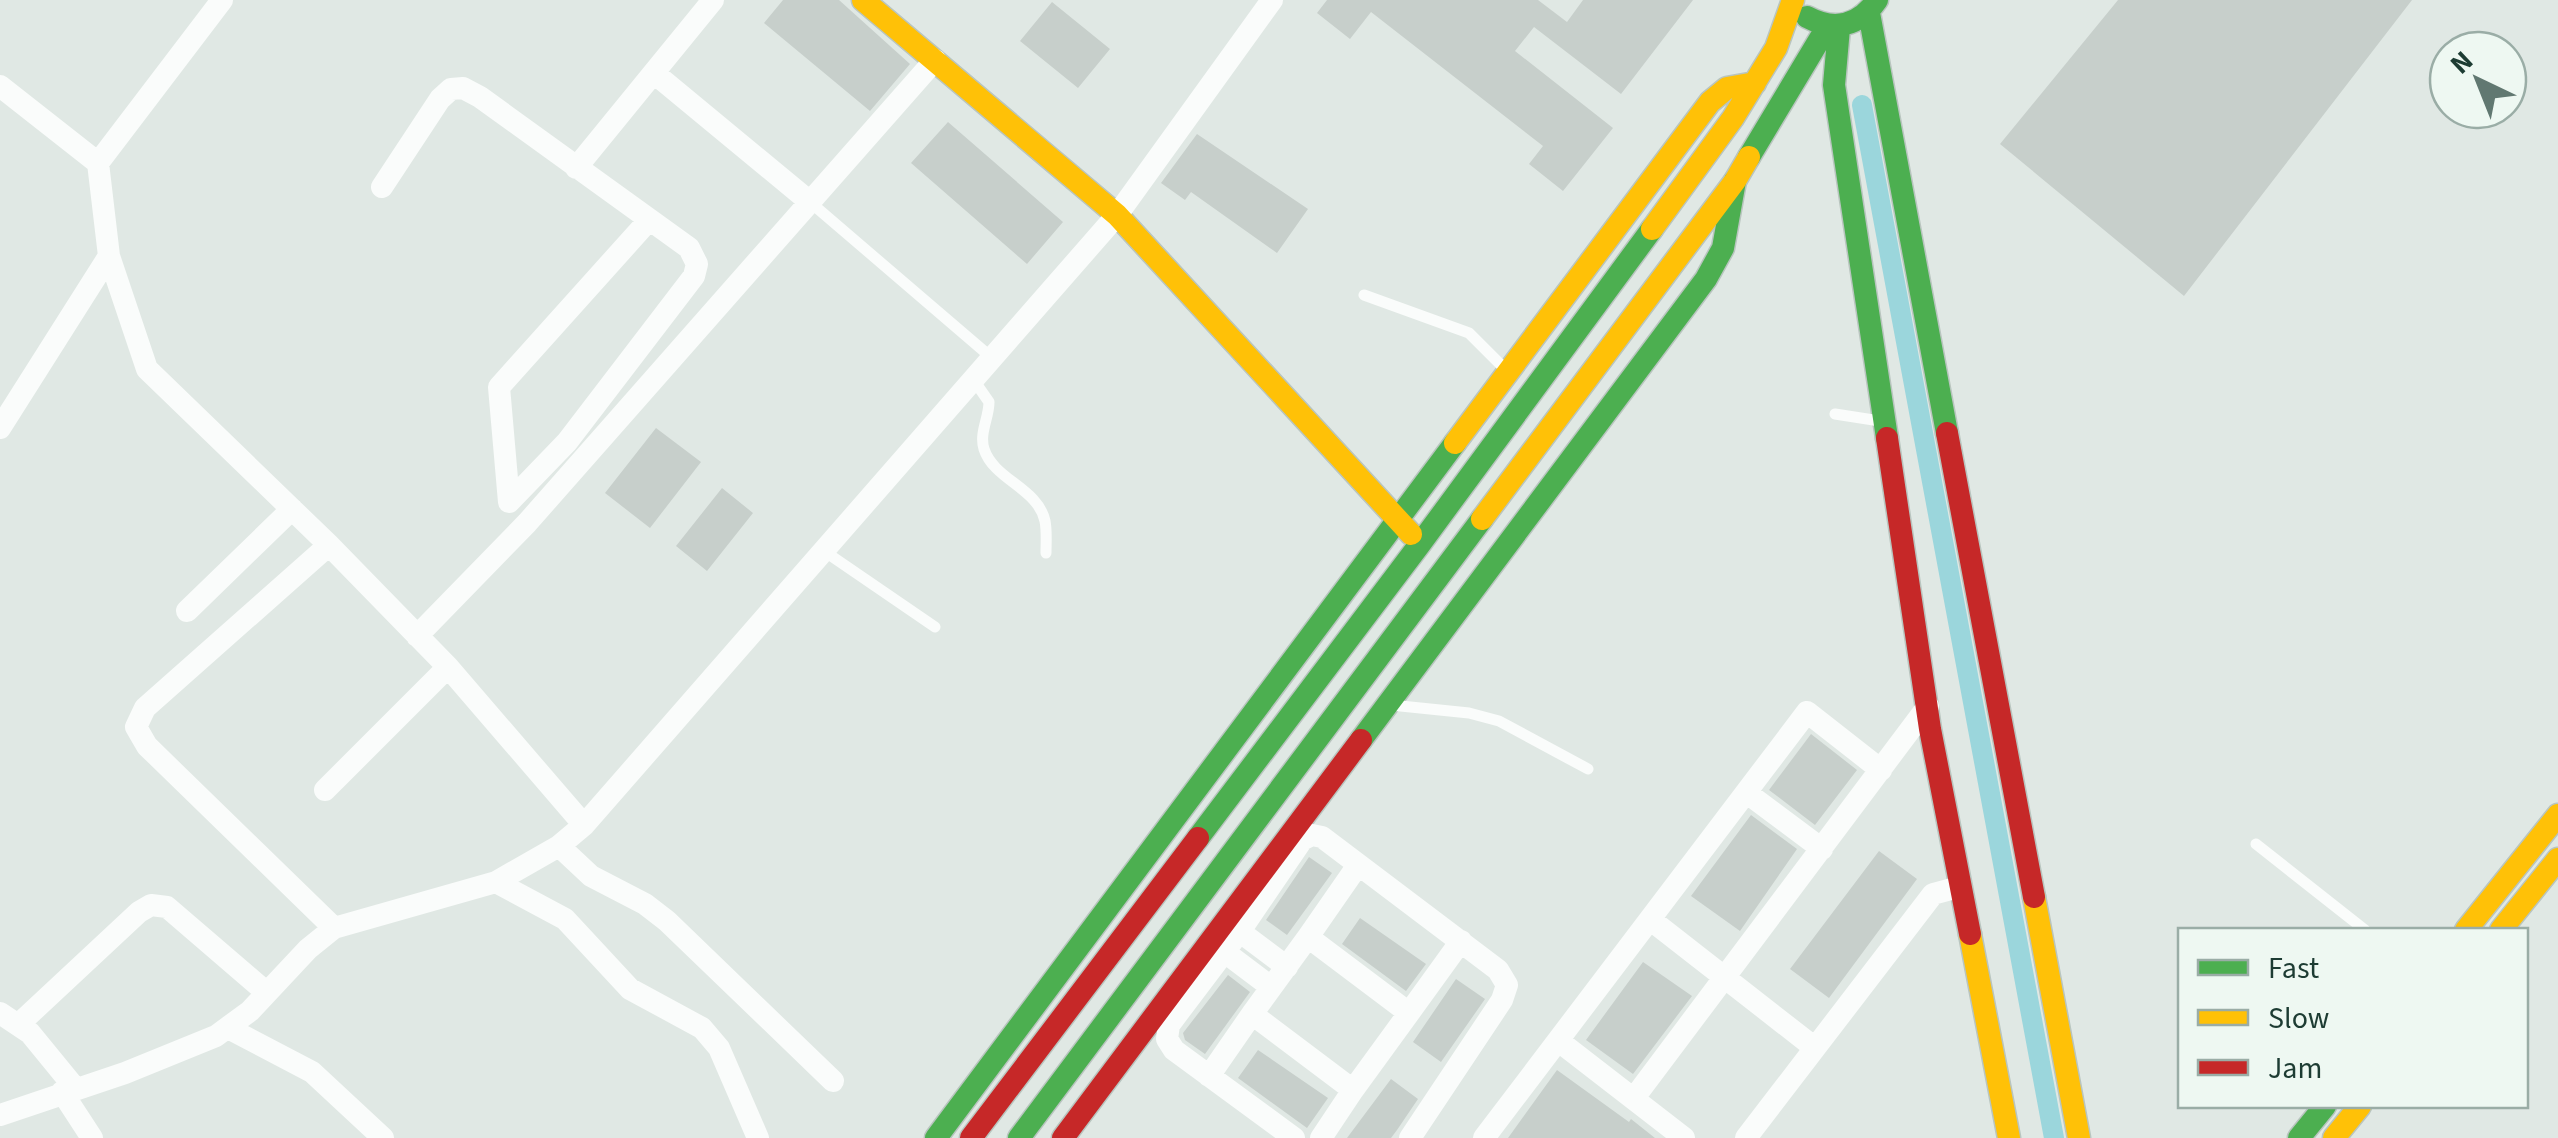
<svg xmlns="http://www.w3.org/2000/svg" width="2558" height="1138" font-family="'Source Sans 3',sans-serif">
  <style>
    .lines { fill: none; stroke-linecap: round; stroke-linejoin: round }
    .canal { stroke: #9bd6dc; stroke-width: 20 }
    .building { fill: #c7cfcb }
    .fast-casing { stroke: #b9c5bf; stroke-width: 25 }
    .slow-casing { stroke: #b9c5bf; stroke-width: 25 }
    .jam-casing { stroke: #b9c5bf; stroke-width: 25 }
    .lane { stroke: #fafcfb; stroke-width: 11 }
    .street { stroke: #fafcfb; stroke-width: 22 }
    .fast { stroke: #4caf50; stroke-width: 22 }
    .slow { stroke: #ffc107; stroke-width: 22 }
    .jam { stroke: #c62828; stroke-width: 22 }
  </style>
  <rect width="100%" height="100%" fill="#e0e8e4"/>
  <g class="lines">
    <path class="canal" d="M1862 105 2054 1138"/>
  </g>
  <path class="building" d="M783 0H839L910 64 870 111 764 23Z
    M1327 0H1538L1567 22 1583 0H1693L1621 94 1534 27 1515 51 1613 128 1563 191 1529 164 1543 146 1371 12 1350 39 1317 13Z
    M2118 0H2412L2184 296 2000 144Z
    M1052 2 1110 49 1078 88 1020 41Z
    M948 122 1063 222 1027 264 911 163Z
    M1197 134 1308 209 1277 253 1191 192 1185 200 1161 183Z
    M656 428 701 462 650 528 605 493Z
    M722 488 753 513 707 571 676 546Z
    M1811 734 1857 770 1815 825 1769 790Z
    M1751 815 1797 849 1740 931 1691 896Z
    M1879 851 1917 879 1829 998 1790 969Z
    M1309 857 1332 873 1287 935 1266 920Z
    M1360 918 1426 964 1406 991 1342 944Z
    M1643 962 1692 996 1633 1074 1586 1040Z
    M1228 975 1250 992 1205 1054 1185 1040 1183 1033Z
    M1456 979 1485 999 1441 1062 1413 1042Z
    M1258 1050 1328 1098 1307 1128 1238 1078Z
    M1557 1070 1629 1122 1631 1119 1655 1138H1508Z
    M1391 1079 1418 1099 1397 1130 1391 1138H1347Z"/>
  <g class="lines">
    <g class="fast-casing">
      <path id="fast" d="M1869 13 1947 433
        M1807 17C1835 32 1859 26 1877 0
        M1839 28 1834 85 1887 438
        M1749 157 1827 27
        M1361 740 1706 279 1723 248 1735 181
        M1198 838 1420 544 1652 229
        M936 1138 1455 443
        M1019 1138 1482 519
        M2299 1138 2325 1106"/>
    </g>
    <g class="slow-casing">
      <path id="slow" d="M863 0 1117 215 1411 534
        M1652 229 1733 118 1776 48 1793 0
        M1455 443 1710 102 1727 88 1755 83
        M1482 519 1735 181 1749 157
        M2034 897 2079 1138
        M2466 930 2558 815
        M2501 930 2558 859
        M1970 934 2009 1138
        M2334 1138 2360 1106"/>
    </g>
    <g class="jam-casing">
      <path id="jam" d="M1947 433 2034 897
        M1887 438 1930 729 1970 934
        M971 1138 1198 838
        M1063 1138 1361 740"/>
    </g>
    <path class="lane" d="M810 202 992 358
      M1364 295 1469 333 1507 371
      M973 379 989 402C989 418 979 433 984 449 994 480 1038 488 1045 521 1047 531 1046 543 1046 553
      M1835 414 1880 421
      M824 551 935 627
      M1391 705 1469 713 1499 721 1588 769
      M2256 844 2365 930"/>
    <path class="street" d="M222 0 98 163 109 256 147 369 329 545 448 667 584 825 1117 215 1272 0
      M654 73 810 202
      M0 86 98 163
      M576 168 713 0
      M382 187 440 99 451 89 463 88 480 97 689 248 697 264 694 276 567 442 509 502 499 387 649 220
      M0 428 109 256
      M329 545 145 708 136 727 147 746 334 928
      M187 611 292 509
      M417 636 527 523 935 60
      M325 790 448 667
      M1747 793 1822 849
      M559 846 591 876 645 904 667 921 833 1081
      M496 882 565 919 630 989 702 1028 719 1048 758 1138
      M1651 920 1815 1048
      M1227 922 1287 967
      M1308 937 1409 1013 1353 1090 1252 1014Z
      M1308 937 1358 865
      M1214 944 1271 987
      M0 1013 30 1033 75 1088
      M1409 1013 1461 941
      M20 1023 139 912 151 905 167 907 266 992
      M230 1029 312 1072 383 1138
      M1560 1042 1684 1138
      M1209 1076 1252 1014
      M62 1092 92 1138
      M1634 1098 1928 706
      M0 1115 125 1073 216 1036 250 1011 308 949 334 928 496 882 559 846 584 825
      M1294 1138 1174 1050 1167 1039 1169 1025 1240 931 1302 840 1312 835 1322 837 1498 970 1507 985 1502 1000 1410 1138
      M1321 1138 1353 1090
      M1484 1138 1807 712 1881 770
      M1746 1138 1933 894 1959 887"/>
    <use href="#fast" class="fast"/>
    <use href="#slow" class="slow"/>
    <use href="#jam" class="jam"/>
  </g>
  <rect x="2178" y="928" width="350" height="180" fill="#eef8f2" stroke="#9aada6" stroke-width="2.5"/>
  <rect x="2198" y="960" width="50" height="15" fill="#4caf50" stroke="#9aada6" stroke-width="2.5"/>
  <text x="2268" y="978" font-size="30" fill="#1d3c33">Fast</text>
  <rect x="2198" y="1010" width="50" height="15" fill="#ffc107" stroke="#9aada6" stroke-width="2.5"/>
  <text x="2268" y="1028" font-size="30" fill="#1d3c33">Slow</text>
  <rect x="2198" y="1060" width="50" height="15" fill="#c62828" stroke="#9aada6" stroke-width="2.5"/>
  <text x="2268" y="1078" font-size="30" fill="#1d3c33">Jam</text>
  <g transform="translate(2478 80) rotate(317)"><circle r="48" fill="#eef8f2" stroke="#9aada6" stroke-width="2.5"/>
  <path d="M0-8L18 38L0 25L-18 38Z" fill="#617871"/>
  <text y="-15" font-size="28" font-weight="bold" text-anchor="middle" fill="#1d3c33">N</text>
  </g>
</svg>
